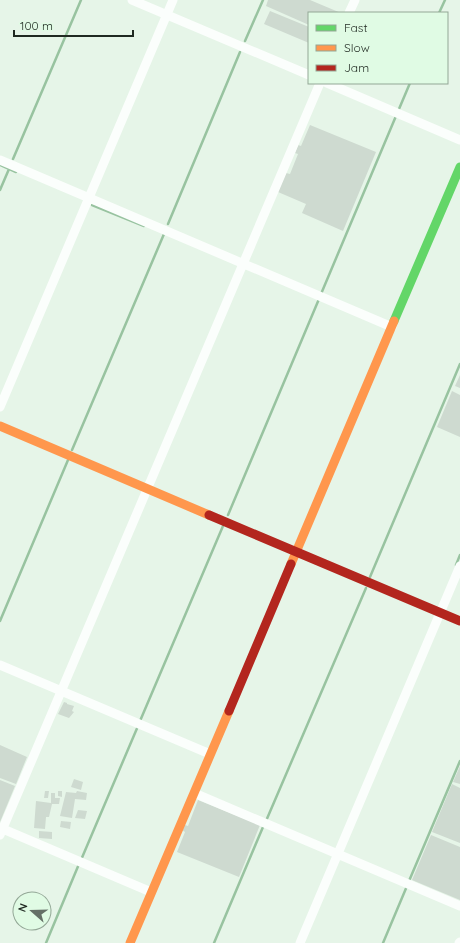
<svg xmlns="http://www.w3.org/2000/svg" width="460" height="943" font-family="Quicksand,sans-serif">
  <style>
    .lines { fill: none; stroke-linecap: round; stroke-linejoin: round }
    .stream { stroke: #98c3a0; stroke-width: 2.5 }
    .building { fill: #cedad0 }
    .street { stroke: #fbfefc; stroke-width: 9 }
    .fast { stroke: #63d668; stroke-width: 9 }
    .slow { stroke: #ff974d; stroke-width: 9 }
    .jam { stroke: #b3261e; stroke-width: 9 }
  </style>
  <rect width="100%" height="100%" fill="#e6f5e8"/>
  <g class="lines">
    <path class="stream" d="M439 13 445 0
      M245 41 263 0
      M399 109 410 83
      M13 159 81 0
      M0 165 16 172
      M0 190 9 169
      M92 205 144 226
      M168 224 240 52
      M321 294 396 116
      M72 450 164 234
      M228 515 319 299
      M456 565 460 555
      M370 577 460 364
      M0 621 68 460
      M140 721 223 526
      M266 821 366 588
      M81 860 138 726
      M409 881 460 761
      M46 943 79 864
      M214 943 263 827
      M383 943 407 886"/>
  </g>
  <path class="building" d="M268 0H310L341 13H309V25L266 6Z
    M270 11 309 27V43L264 24Z
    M310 125 376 152 343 231 302 213 306 204 278 192 286 173 290 174 298 154 295 153 298 145 301 146Z
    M460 375V388L455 386Z
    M452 391 460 395V437L437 427Z
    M64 702 67 703V704L74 706 72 711 74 712 69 718 58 714Z
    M0 745 27 757 16 784 0 778Z
    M460 766V784L453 782Z
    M74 779 83 782 81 790 71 787Z
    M0 780 15 786 0 822Z
    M452 784 460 788V843L432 832Z
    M45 791H49L48 798H44Z
    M58 791H62V797L58 796Z
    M77 791 87 793 86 800 75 799 72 818 60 816 66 792 76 793Z
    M51 793H55V798H60L59 804H52L49 817H46L45 829 34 828 36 801 51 803Z
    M198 800 260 825 239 877 177 852 185 832 182 830 185 825 188 826Z
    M78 810 87 811 85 819 75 818Z
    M61 821 71 822 70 829 60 827Z
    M39 831 52 832V839L39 838Z
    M431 835 460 847V900L412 880Z"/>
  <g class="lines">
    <path class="street" d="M132 0 309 75
      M349 13 355 0
      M327 83 460 140
      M0 160 392 327
      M0 407 173 0
      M0 665 210 754
      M194 793 460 906
      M3 829 151 892
      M0 835 320 83
      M300 943 460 566
      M459 943 460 942"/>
    <path class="fast" d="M394 321 460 167"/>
    <path class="slow" d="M0 426 209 515
      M291 564 394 321
      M130 943 229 711"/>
    <path class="jam" d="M209 515 460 621
      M229 711 291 564"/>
  </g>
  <rect x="308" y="12" width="140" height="72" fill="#e0fbe4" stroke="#93a796"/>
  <rect x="316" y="25" width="20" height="6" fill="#63d668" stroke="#93a796"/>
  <text x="344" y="32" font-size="12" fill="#1f2921">Fast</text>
  <rect x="316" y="45" width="20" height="6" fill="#ff974d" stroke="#93a796"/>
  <text x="344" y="52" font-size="12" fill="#1f2921">Slow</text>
  <rect x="316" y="65" width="20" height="6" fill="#b3261e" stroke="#93a796"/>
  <text x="344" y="72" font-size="12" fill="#1f2921">Jam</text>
  <g transform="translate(32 911) rotate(290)"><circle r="19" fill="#e0fbe4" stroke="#93a796"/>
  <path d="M0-3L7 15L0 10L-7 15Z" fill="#657067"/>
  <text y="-6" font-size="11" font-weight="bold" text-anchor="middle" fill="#1f2921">N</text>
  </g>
  <path d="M14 30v6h119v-6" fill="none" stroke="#1f2921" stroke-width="2"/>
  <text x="20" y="30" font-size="12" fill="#1f2921" stroke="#e0fbe4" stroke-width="3" paint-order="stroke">100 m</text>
</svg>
